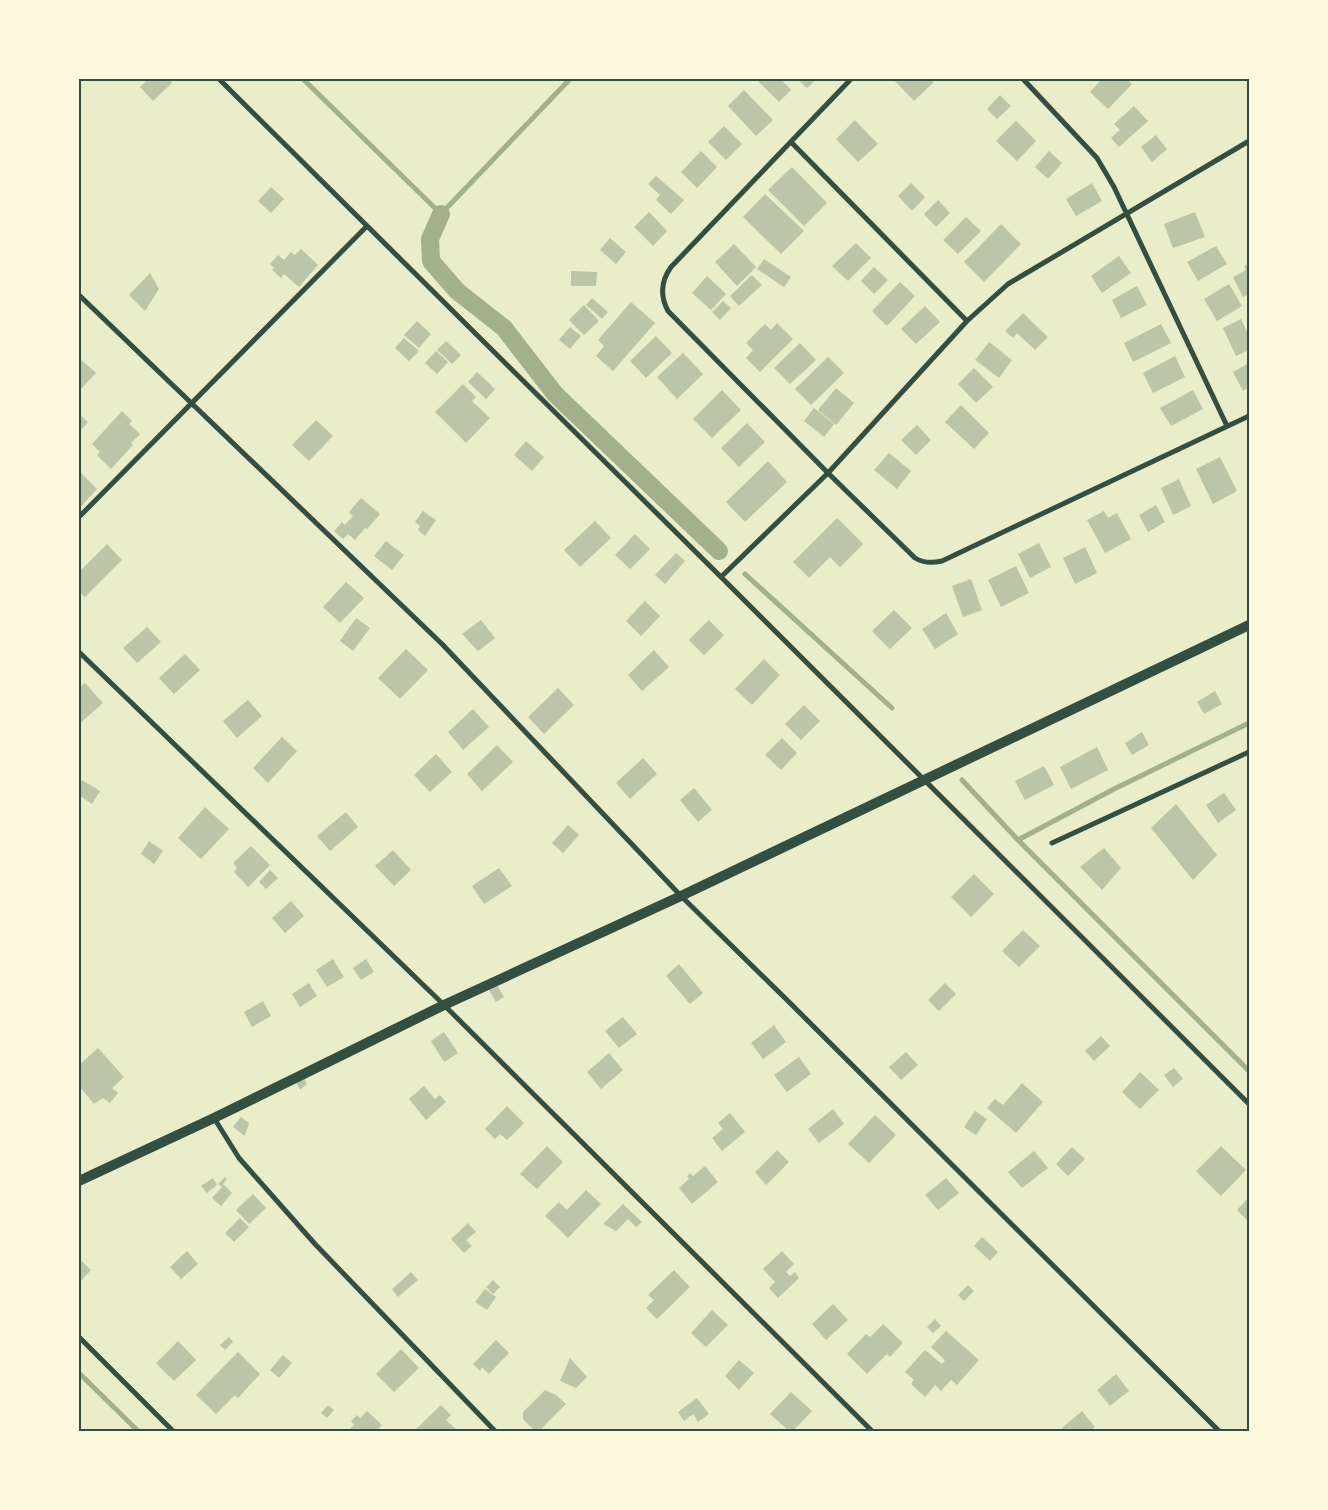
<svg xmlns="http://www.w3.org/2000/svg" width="1328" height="1510" font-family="Overpass,sans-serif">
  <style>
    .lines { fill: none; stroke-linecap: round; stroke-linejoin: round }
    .stream { stroke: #a3b18a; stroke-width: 5 }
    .canal { stroke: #a3b18a; stroke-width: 18 }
    .building { fill: #bcc5a7 }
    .minor { stroke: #344e41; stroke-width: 5 }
    .secondary { stroke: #344e41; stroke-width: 10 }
    .neatline { fill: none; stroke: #344e41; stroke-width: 2 }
  </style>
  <rect width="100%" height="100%" fill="#e9edc9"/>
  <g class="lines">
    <path class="stream" d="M303 79 441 214 570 79
      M745 574 892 708
      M962 780 1018 840 1249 1071
      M1018 840 1114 789 1249 723
      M79 1373 138 1431"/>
    <path class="canal" d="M441 214 430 239 431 261 457 291 504 328 555 394 719 551"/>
  </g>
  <path class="building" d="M148 79H168L172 83 153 101 140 87Z
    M756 79H781L791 90 779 102Z
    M797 79H817L807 88Z
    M893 79H931L934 82 914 101Z
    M1102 79H1127L1132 84 1108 109 1090 92Z
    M744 90 773 120 756 136 728 106Z
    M1000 95 1011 106 997 119 987 109Z
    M1134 106 1148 121 1119 147 1111 138 1120 130 1114 124Z
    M855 120 878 144 858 162 836 139Z
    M1016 121 1036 141 1017 161 996 141Z
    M724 126 742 144 726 160 708 142Z
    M1156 135 1167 149 1152 162 1141 147Z
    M701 151 717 167 697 188 681 172Z
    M1049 151 1062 163 1048 179 1035 167Z
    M792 167 827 203 804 226 768 190Z
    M656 176 684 200 671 214 656 200 660 195 648 184Z
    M911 183 925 197 912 211 898 196Z
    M1092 183 1102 201 1076 216 1066 199Z
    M271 187 284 199 271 213 258 201Z
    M765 194 804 231 781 254 743 217Z
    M938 200 950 213 936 227 924 214Z
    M649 212 667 231 653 246 634 227Z
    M1195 212 1205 237 1173 248 1164 224Z
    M966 217 981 231 958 254 943 240Z
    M1001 224 1021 244 984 282 964 262Z
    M610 238 626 252 616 264 600 250Z
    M856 243 871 258 848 281 832 266Z
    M734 244 756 267 737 286 715 262Z
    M1216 246 1227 264 1198 281 1187 262Z
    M301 249 318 265 299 287 284 274 281 278 272 270 274 268 270 264 278 255 284 260 291 252 295 255Z
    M1119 256 1131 273 1102 293 1091 276Z
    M764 259 791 277 784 287 757 269Z
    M1249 263V294L1243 297 1233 277 1246 270 1244 266Z
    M874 267 888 280 874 294 861 281Z
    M571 271 597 272 596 286H571Z
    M150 273 159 289 145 311 129 295Z
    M752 275 762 285 739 306 730 296Z
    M707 276 726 294 711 310 692 293Z
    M900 282 915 296 887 326 872 311Z
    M1229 284 1242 306 1217 321 1204 299Z
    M1137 286 1147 305 1121 318 1112 300Z
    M592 298 608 312 602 319 586 305Z
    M723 301 731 308 720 320 712 312Z
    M631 302 655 323 613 371 596 356 604 346 598 340Z
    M584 305 599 321 584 335 569 320Z
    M925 306 940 322 916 344 901 329Z
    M1023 313 1048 337 1035 350 1017 333 1013 338 1005 331Z
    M1241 319 1249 336V350L1236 356 1223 328Z
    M417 321 431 334 419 348 404 335Z
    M777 323 793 339 760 372 746 358 753 350 746 343 765 324 771 330Z
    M1161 324 1171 343 1133 362 1124 343Z
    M570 327 581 336 570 349 559 340Z
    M656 336 672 353 646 378 630 361Z
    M404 338 419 351 409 361 395 348Z
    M446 341 461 355 452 364 437 350Z
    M989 342 1012 360 999 378 975 360Z
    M800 343 816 360 790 384 774 368Z
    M436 351 448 362 437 374 425 363Z
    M683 353 703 374 677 399 657 377Z
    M1175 356 1185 377 1153 393 1143 373Z
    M828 357 844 373 811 405 795 389Z
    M79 358 96 373 82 388 79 385Z
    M1249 363V387L1243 391 1233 372Z
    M974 368 993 387 976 403 958 384Z
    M477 372 495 389 486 399 468 382Z
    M463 384 476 397 472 401 490 418 466 443 435 412Z
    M836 388 854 403 836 425 818 410Z
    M722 390 741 410 712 438 693 419Z
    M1193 390 1203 409 1171 426 1160 408Z
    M961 405 989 433 974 449 945 422Z
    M814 408 834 424 824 437 804 421Z
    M122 411 132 421 129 424 140 434 131 443 133 445 111 469 97 455 100 452 92 444Z
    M79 414 88 422 82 429 79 426Z
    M316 420 333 436 309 461 292 445Z
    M747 423 765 442 739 467 721 448Z
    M917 425 931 440 916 455 901 440Z
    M526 441 544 457 532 471 514 455Z
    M889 453 911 471 897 489 874 470Z
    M1220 457 1237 491 1213 504 1196 469Z
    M768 461 787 482 745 522 726 502Z
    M79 471 97 489 79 509Z
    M1179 479 1191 506 1173 515 1161 488Z
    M361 498 380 514 367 529 365 528 355 540 348 534 343 539 334 531 342 522 345 525 353 516 349 512Z
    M1156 505 1165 522 1148 532 1139 515Z
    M423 511 436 520 425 536 418 530 420 526 415 522Z
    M1104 511 1108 518 1117 513 1131 539 1105 553 1087 520Z
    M837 518 863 544 840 567 830 557 809 578 793 562Z
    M595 521 611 538 580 567 564 550Z
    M635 534 650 549 630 569 615 555Z
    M386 541 404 555 392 570 374 556Z
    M1039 543 1051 567 1030 578 1018 554Z
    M107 544 122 560 85 597 79 591V572Z
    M1085 547 1097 573 1075 584 1063 558Z
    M676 553 685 561 665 584 655 575Z
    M1016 566 1029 593 1001 607 988 580Z
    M971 579 982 610 963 617 952 586Z
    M346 582 364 598 340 623 323 607Z
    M645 601 660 616 641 636 626 621Z
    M894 610 912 628 890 649 872 631Z
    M946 613 958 634 935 649 922 629Z
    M356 618 370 628 353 651 340 641Z
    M481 620 495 638 478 651 462 634Z
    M709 620 724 635 704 655 689 640Z
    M147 627 161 642 137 663 123 648Z
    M406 649 428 670 400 699 378 678Z
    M654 650 669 667 642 691 628 675Z
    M185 654 200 670 174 694 159 678Z
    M764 659 780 675 752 705 735 689Z
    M85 683 103 703 79 724V688Z
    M558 688 574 705 544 734 528 717Z
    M1215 691 1222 704 1204 714 1197 702Z
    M248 700 262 716 237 738 223 721Z
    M804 705 820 721 801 740 785 724Z
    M473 709 489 727 463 750 448 732Z
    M1142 732 1149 745 1132 755 1125 743Z
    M282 737 297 751 268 783 253 768Z
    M782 738 797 753 781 770 765 755Z
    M497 745 513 762 482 791 467 774Z
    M1097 747 1108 770 1071 789 1060 767Z
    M436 754 452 772 430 792 414 775Z
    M643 758 657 774 630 799 616 783Z
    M1044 766 1054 785 1025 800 1015 781Z
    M82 780 100 791 92 804 79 795V784Z
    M694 788 712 810 698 822 680 800Z
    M1224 793 1236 810 1218 823 1206 805Z
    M1176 804 1217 855 1193 880 1151 828Z
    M205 807 229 829 201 859 178 838Z
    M346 812 358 827 330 851 317 836Z
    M568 825 579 835 563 853 552 843Z
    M149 841 163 851 154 864 141 854Z
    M251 846 270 865 248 887 234 872 237 868 233 863Z
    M1104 848 1121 868 1102 890 1080 867Z
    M393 850 411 870 394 886 375 866Z
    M499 868 512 886 484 904 472 886Z
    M270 870 278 878 266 889 259 882Z
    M974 874 994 894 971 917 951 897Z
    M291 901 304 916 285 933 272 918Z
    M1023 930 1040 946 1019 967 1002 951Z
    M333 959 344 977 327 987 316 970Z
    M366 959 374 972 361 980 353 968Z
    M679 964 703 993 690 1004 666 976Z
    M309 983 317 996 300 1007 292 994Z
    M945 983 956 994 939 1011 928 1000Z
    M497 985 504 997 496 1002 489 990Z
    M263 1001 271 1016 252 1027 244 1012Z
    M623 1017 637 1034 619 1048 605 1031Z
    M774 1025 786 1042 763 1059 751 1043Z
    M444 1032 458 1053 444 1062 431 1041Z
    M1101 1036 1110 1046 1094 1061 1085 1051Z
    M98 1048 124 1077 112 1088 118 1093 110 1103 103 1098 94 1104 79 1086V1065Z
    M906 1052 918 1065 901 1080 889 1067Z
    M609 1053 623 1070 601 1089 587 1072Z
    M799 1057 811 1074 787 1092 774 1075Z
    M1174 1068 1183 1079 1173 1087 1164 1075Z
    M1140 1072 1159 1090 1140 1109 1122 1092Z
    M303 1076 307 1084 300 1090 295 1080Z
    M1022 1083 1043 1102 1016 1133 987 1108 995 1099 1003 1105Z
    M424 1086 435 1099 440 1095 446 1102 426 1120 409 1099Z
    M507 1106 524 1123 507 1140 500 1134 495 1139 485 1129Z
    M833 1109 844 1124 819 1143 808 1129Z
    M975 1111 987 1119 976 1135 964 1127Z
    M730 1113 745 1132 722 1151 712 1138 723 1129 718 1123Z
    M875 1115 896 1135 869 1163 848 1144Z
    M241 1117 249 1123 245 1136 233 1127Z
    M547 1146 563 1162 537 1189 520 1174Z
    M1221 1146 1246 1170 1221 1196 1196 1171Z
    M1072 1147 1085 1159 1068 1176 1056 1164Z
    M777 1150 789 1162 766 1185 755 1172Z
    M1034 1151 1048 1168 1022 1188 1008 1172Z
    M705 1166 718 1182 692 1204 679 1188 689 1179 687 1176 690 1173 693 1176Z
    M225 1177 227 1179 223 1184 232 1193 221 1206 212 1198 222 1187 218 1184Z
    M213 1178 217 1185 207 1193 201 1186Z
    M946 1178 959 1193 938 1210 925 1195Z
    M586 1190 601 1204 568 1238 545 1216 559 1202 567 1210Z
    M253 1194 266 1208 249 1224 236 1210Z
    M1249 1197V1222L1237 1210Z
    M623 1204 642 1222 636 1227 628 1219 616 1231 603 1224Z
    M240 1218 249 1227 234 1242 225 1233Z
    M468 1223 476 1232 466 1240 472 1246 464 1253 451 1239Z
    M982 1237 998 1252 990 1261 974 1246Z
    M187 1251 198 1264 181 1279 170 1267Z
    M782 1251 794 1264 786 1272 790 1276 795 1272 799 1278 778 1298 769 1288 775 1282 763 1269Z
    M79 1259 91 1270 79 1283Z
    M674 1270 690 1287 657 1319 646 1308 654 1300 648 1295Z
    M411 1272 418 1280 398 1297 392 1289Z
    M493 1280 500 1287 493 1294 486 1287Z
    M968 1285 974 1291 964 1301 958 1295Z
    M485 1289 496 1297 487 1310 475 1302Z
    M833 1304 848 1320 826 1340 812 1324Z
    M712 1310 728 1325 706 1347 691 1333Z
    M935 1319 941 1326 933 1333 927 1327Z
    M883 1324 903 1343 890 1357 887 1354 867 1374 847 1354 866 1334 870 1337Z
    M946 1331 979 1360 957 1385 951 1380 941 1391 935 1385 925 1397 911 1384 914 1380 905 1372 925 1350 942 1364 945 1360 931 1347Z
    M229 1337 233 1342 225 1350 220 1345Z
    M496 1340 509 1353 489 1374 482 1367 480 1371 473 1364Z
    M178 1341 196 1360 174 1381 156 1363Z
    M401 1349 419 1368 394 1392 376 1374Z
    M238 1352 260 1374 238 1398 235 1395 216 1414 196 1395Z
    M283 1355 292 1363 279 1378 270 1370Z
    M570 1358 587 1377 576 1388 560 1381Z
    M739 1360 754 1373 739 1390 725 1376Z
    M1116 1374 1129 1391 1110 1406 1097 1390Z
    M545 1390 556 1395 566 1404 539 1431H535L523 1419V1412Z
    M791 1392 812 1411 793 1431H789L770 1414Z
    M697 1398 709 1414 698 1422 693 1414 684 1421 678 1412Z
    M328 1405 334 1410 327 1418 321 1413Z
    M441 1405 451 1415 446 1420 458 1431H414Z
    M367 1411 382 1425 376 1431H348L354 1425 351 1421 357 1415 360 1418Z
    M1082 1411 1095 1427 1089 1431H1064L1062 1428Z"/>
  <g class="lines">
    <path class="minor" d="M219 79 721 577 1249 1104
      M851 79 671 267C661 281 660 296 668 311L828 473 915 558C923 563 933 563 942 561L1249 416
      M1023 79 1097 158 1114 187 1227 426
      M791 142 967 321
      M79 295 442 644 681 896 785 998 1219 1431
      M79 517 367 226
      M721 577 828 473 967 321 1008 284 1249 141
      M79 652 444 1005 872 1431
      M1052 843 1249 752
      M214 1118 239 1158 315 1244 495 1431
      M79 1337 173 1431"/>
    <path class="secondary" d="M79 1181 214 1118 444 1005 681 896 1249 625"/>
  </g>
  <rect width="1328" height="1510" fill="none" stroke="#fefae0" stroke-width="160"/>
  <rect x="80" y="80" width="1168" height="1350" class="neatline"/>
</svg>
